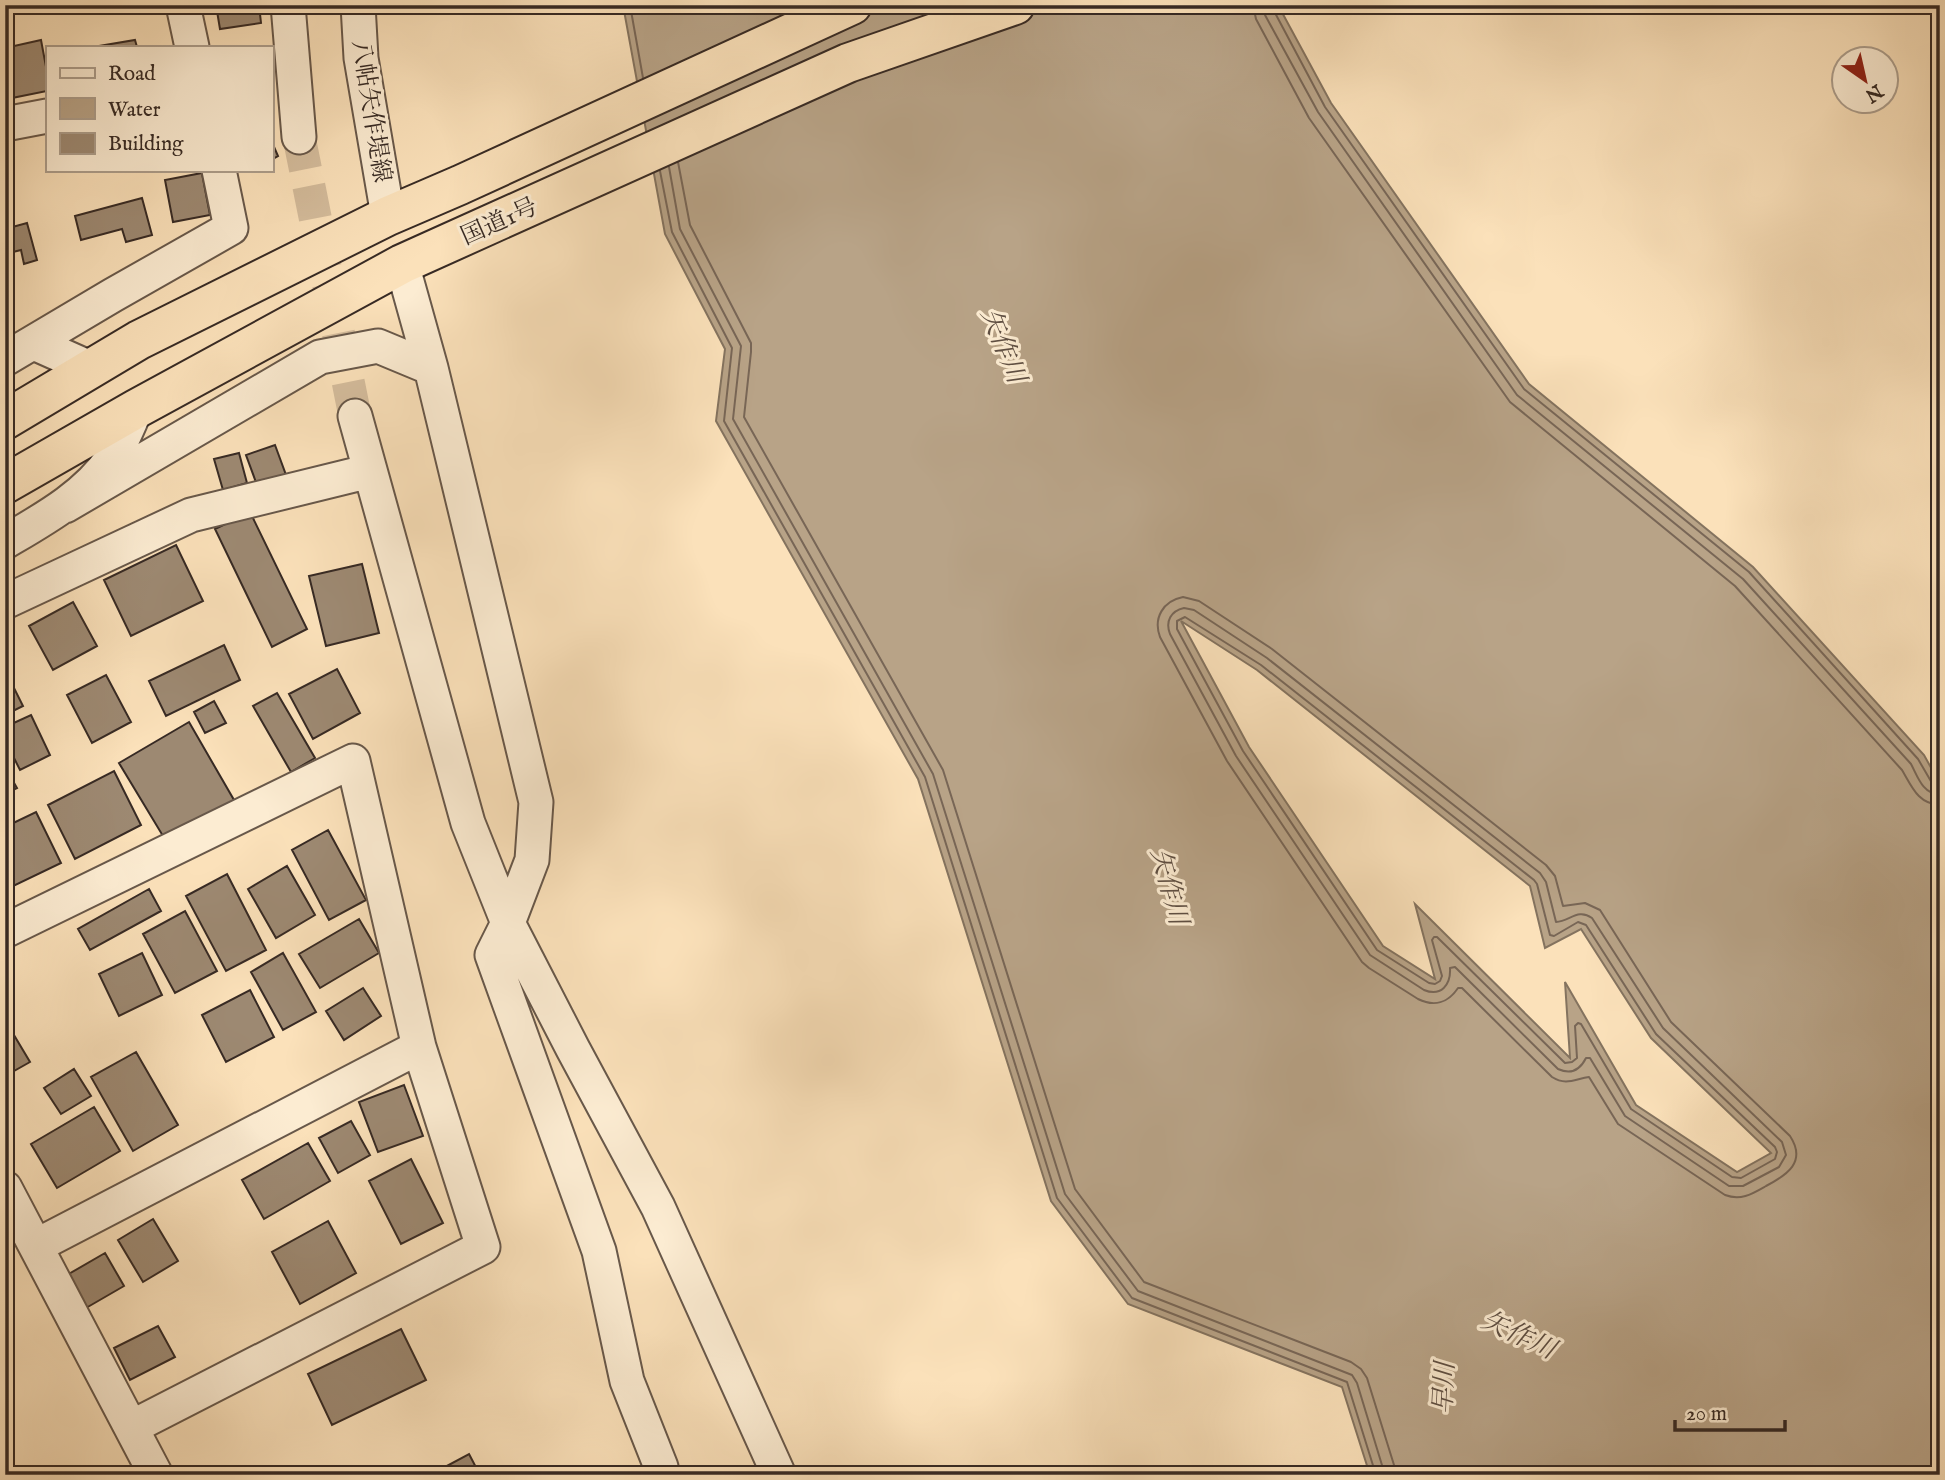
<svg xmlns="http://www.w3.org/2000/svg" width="1945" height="1480" font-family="'IM FELL English','Noto Serif JP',serif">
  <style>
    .water { fill: #b8a387; stroke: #84735f; stroke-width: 2; fill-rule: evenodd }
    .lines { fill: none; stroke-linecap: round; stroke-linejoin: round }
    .shore { stroke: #786656; stroke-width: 2 }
    .building { fill: #9d8972; stroke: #372a24; stroke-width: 2 }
    .street-tunnel { stroke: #d4bc9c; stroke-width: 33; stroke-dasharray: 33 17; stroke-linecap: butt }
    .street-casing { stroke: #68584a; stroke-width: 37 }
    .highway-casing { stroke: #372a24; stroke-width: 42 }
    .street { stroke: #fcecd2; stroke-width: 33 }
    .highway { stroke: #fbe1ba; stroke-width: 38 }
    .labels { text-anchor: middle; stroke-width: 6; stroke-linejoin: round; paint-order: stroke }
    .street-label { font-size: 24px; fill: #372a24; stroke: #fcecd2 }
    .water-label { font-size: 26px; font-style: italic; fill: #5e4e42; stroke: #fcecd2 }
  </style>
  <rect width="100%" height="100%" fill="#fbe1ba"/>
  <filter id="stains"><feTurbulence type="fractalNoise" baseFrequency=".00286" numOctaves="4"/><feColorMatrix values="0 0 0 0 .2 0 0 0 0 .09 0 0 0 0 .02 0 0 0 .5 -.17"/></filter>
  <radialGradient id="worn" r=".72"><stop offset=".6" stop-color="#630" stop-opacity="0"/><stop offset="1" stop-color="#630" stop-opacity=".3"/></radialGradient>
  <path class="water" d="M623 5H1278L1331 103 1529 384 1753 567 1924 755 1940 784V1475H1370L1342 1387 1128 1304 1051 1201 918 779 716 421 725 349 665 234ZM1181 621 1257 670 1530 886 1545 948 1581 929 1651 1038 1771 1153 1737 1172 1636 1105 1565 982 1570 1058 1415 904 1435 979 1383 946 1249 747Z"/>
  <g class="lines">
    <path class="shore" d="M630 5 643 78
      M1253 5 1256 19 1309 118 1510 402 1735 586 1902 770C1912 787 1918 804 1940 805
      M1264 5 1265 15 1318 112 1517 395 1743 579 1911 764C1918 777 1922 793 1940 795
      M1273 5 1274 11 1325 107 1524 389 1749 572 1918 759 1932 783 1940 786
      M678 162 690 225 751 343V352L744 417 943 770 1075 1189 1144 1282 1351 1362 1361 1369 1367 1378 1394 1465 1395 1475
      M669 167 680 229 741 346 733 419 933 774 1065 1194 1138 1291 1352 1375 1357 1383 1385 1475
      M660 171 672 232 732 348 724 421 925 777 1057 1198 1132 1298 1347 1382 1376 1475
      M1183 597 1199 601 1272 649 1546 865 1555 876 1563 906 1585 903 1600 910 1671 1022 1790 1136C1807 1162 1787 1175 1766 1186 1752 1194 1741 1201 1725 1195L1618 1124 1589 1077C1575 1079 1566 1086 1552 1077L1462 988H1458C1448 1003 1434 1007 1418 999L1369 968 1362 962 1227 761 1160 637C1153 618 1163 601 1183 597Z
      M1184 608 1194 610 1267 658 1540 873 1546 882 1556 922C1570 921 1578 908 1592 918L1663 1028 1782 1142 1786 1155 1779 1167 1743 1186H1729L1625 1116 1590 1058H1586C1580 1070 1571 1075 1558 1069L1455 967 1450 968C1451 985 1441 997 1424 990L1370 955 1236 756 1170 634C1165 621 1171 611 1184 608Z
      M1185 617 1261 665 1534 880 1537 884 1550 935 1554 936 1578 922 1586 925 1656 1034 1775 1147 1777 1152 1775 1159 1741 1178 1732 1177 1631 1109 1581 1024 1578 1023 1575 1026 1577 1058 1572 1062 1565 1063 1437 937H1434L1432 940 1442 976 1440 981 1435 984 1429 983 1377 950 1243 751 1177 629V621Z"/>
  </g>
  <path class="building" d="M216 5H259L261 23 220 29Z
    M41 40 47 72V91L7 99 5 88V48Z
    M135 40 137 47H93Z
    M271 140 278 156 271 160Z
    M202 173 210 215 173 222 165 180Z
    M142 198 152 235 126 242 122 229 81 240 75 216Z
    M27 223 37 260 24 264 21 250 5 254V229Z
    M275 445 286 475 257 485 246 455Z
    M239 453 247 483 223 490 214 459Z
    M250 512 307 629 272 647 215 529Z
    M176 545 203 601 131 636 104 580Z
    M362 564 379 633 326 646 309 576Z
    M73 602 97 646 53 670 29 626Z
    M224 645 240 680 166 716 149 681Z
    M337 669 360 713 313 739 289 694Z
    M5 670 23 706 5 715Z
    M106 675 131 722 92 743 67 695Z
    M277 693 315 758 291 772 253 706Z
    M214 701 226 723 205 733 194 712Z
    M31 715 50 755 20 770 5 740V727Z
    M189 722 234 800 166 841 119 763Z
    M5 767 17 788 5 794Z
    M114 771 141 825 75 859 48 805Z
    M36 812 61 863 5 890V827Z
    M328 830 366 900 329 920 292 850Z
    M287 866 315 915 276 938 248 889Z
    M227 874 266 950 226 971 186 896Z
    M149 889 161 911 90 950 78 929Z
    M185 911 217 971 175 993 143 934Z
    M359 919 379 953 320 988 299 954Z
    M142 953 162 995 119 1016 99 974Z
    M283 953 316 1012 283 1030 251 972Z
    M363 988 381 1016 344 1040 326 1011Z
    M250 990 274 1037 226 1062 202 1015Z
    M5 1020 30 1062 5 1076Z
    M136 1052 178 1125 133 1151 91 1077Z
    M74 1069 91 1096 61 1114 44 1088Z
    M404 1085 423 1136 378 1152 359 1102Z
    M94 1107 120 1151 57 1188 31 1144Z
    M351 1121 370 1155 338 1173 319 1138Z
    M308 1143 330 1181 264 1219 242 1180Z
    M411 1159 443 1223 401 1244 369 1181Z
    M153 1219 178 1261 143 1282 118 1240Z
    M328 1221 356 1273 300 1304 272 1252Z
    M105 1253 124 1286 86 1308 67 1275Z
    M158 1326 175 1357 130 1380 114 1348Z
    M401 1329 426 1380 332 1425 308 1374Z
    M469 1454 480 1475H430Z"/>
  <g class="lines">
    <path class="street-tunnel" d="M299 137 355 416"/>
    <g class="street-casing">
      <path id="street" d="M183 5 192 47
        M288 5 299 137
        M358 5 361 58 388 216
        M5 124 47 116
        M402 264 431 368 536 802 532 860 508 923 492 955 599 1251 627 1381 661 1467 657 1475
        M34 343 90 368
        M5 359 113 295 231 228 219 170
        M355 416 468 823 508 923 573 1049 658 1207 779 1475
        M65 506 320 357 378 346 431 368
        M5 542C44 519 86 496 112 458 122 443 129 424 136 409
        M5 602 191 515 370 471
        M5 931 353 761 419 1047 483 1247 132 1427
        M5 1188 156 1475
        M36 1246 419 1047"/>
    </g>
    <g class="highway-casing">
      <path id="highway" d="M5 420 139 340 388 216 460 185 852 5
        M5 484 136 409 402 264 848 63 1015 5"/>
    </g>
    <use href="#street" class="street"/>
    <use href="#highway" class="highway"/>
  </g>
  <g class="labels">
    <g class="street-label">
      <text transform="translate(372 111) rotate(81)" y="8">八帖矢作堤線</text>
      <text transform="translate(499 221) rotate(-24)" y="8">国道1号</text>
    </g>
    <g class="water-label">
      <text transform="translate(1004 345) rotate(68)" y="9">矢作川</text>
      <text transform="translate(1170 886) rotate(75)" y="9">矢作川</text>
      <text transform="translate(1519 1334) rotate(25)" y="9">矢作川</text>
      <text transform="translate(1443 1388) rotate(-87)" y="9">早川</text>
    </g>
  </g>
  <rect width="1945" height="1480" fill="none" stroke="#fbe1ba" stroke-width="28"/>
  <rect x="7" y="7" width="1931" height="1466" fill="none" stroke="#372a24" stroke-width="3.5"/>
  <rect x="14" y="14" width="1917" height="1452" fill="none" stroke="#372a24" stroke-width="2"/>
  <rect x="46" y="46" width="228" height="126" fill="#fcecd2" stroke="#ad9e8c" stroke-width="2"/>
  <rect x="60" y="68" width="35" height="10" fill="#fcecd2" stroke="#ad9e8c" stroke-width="2"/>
  <text x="108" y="80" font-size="21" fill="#372a24">Road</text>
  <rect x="60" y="98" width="35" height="21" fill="#b8a387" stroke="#ad9e8c" stroke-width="2"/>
  <text x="108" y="116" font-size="21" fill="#372a24">Water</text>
  <rect x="60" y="133" width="35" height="21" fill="#9d8972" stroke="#ad9e8c" stroke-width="2"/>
  <text x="108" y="150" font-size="21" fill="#372a24">Building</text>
  <g transform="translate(1865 80) rotate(146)"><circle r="33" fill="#fcecd2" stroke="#ad9e8c" stroke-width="2"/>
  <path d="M0-5L12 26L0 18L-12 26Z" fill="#8f2418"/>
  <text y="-10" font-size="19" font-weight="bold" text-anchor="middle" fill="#372a24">N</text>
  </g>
  <path d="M1675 1420v10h110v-10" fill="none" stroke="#372a24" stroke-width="3.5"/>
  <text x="1686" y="1420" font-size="21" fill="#372a24" stroke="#fcecd2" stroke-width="5" paint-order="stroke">20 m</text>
  <rect width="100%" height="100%" filter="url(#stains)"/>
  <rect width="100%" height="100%" fill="url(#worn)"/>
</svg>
